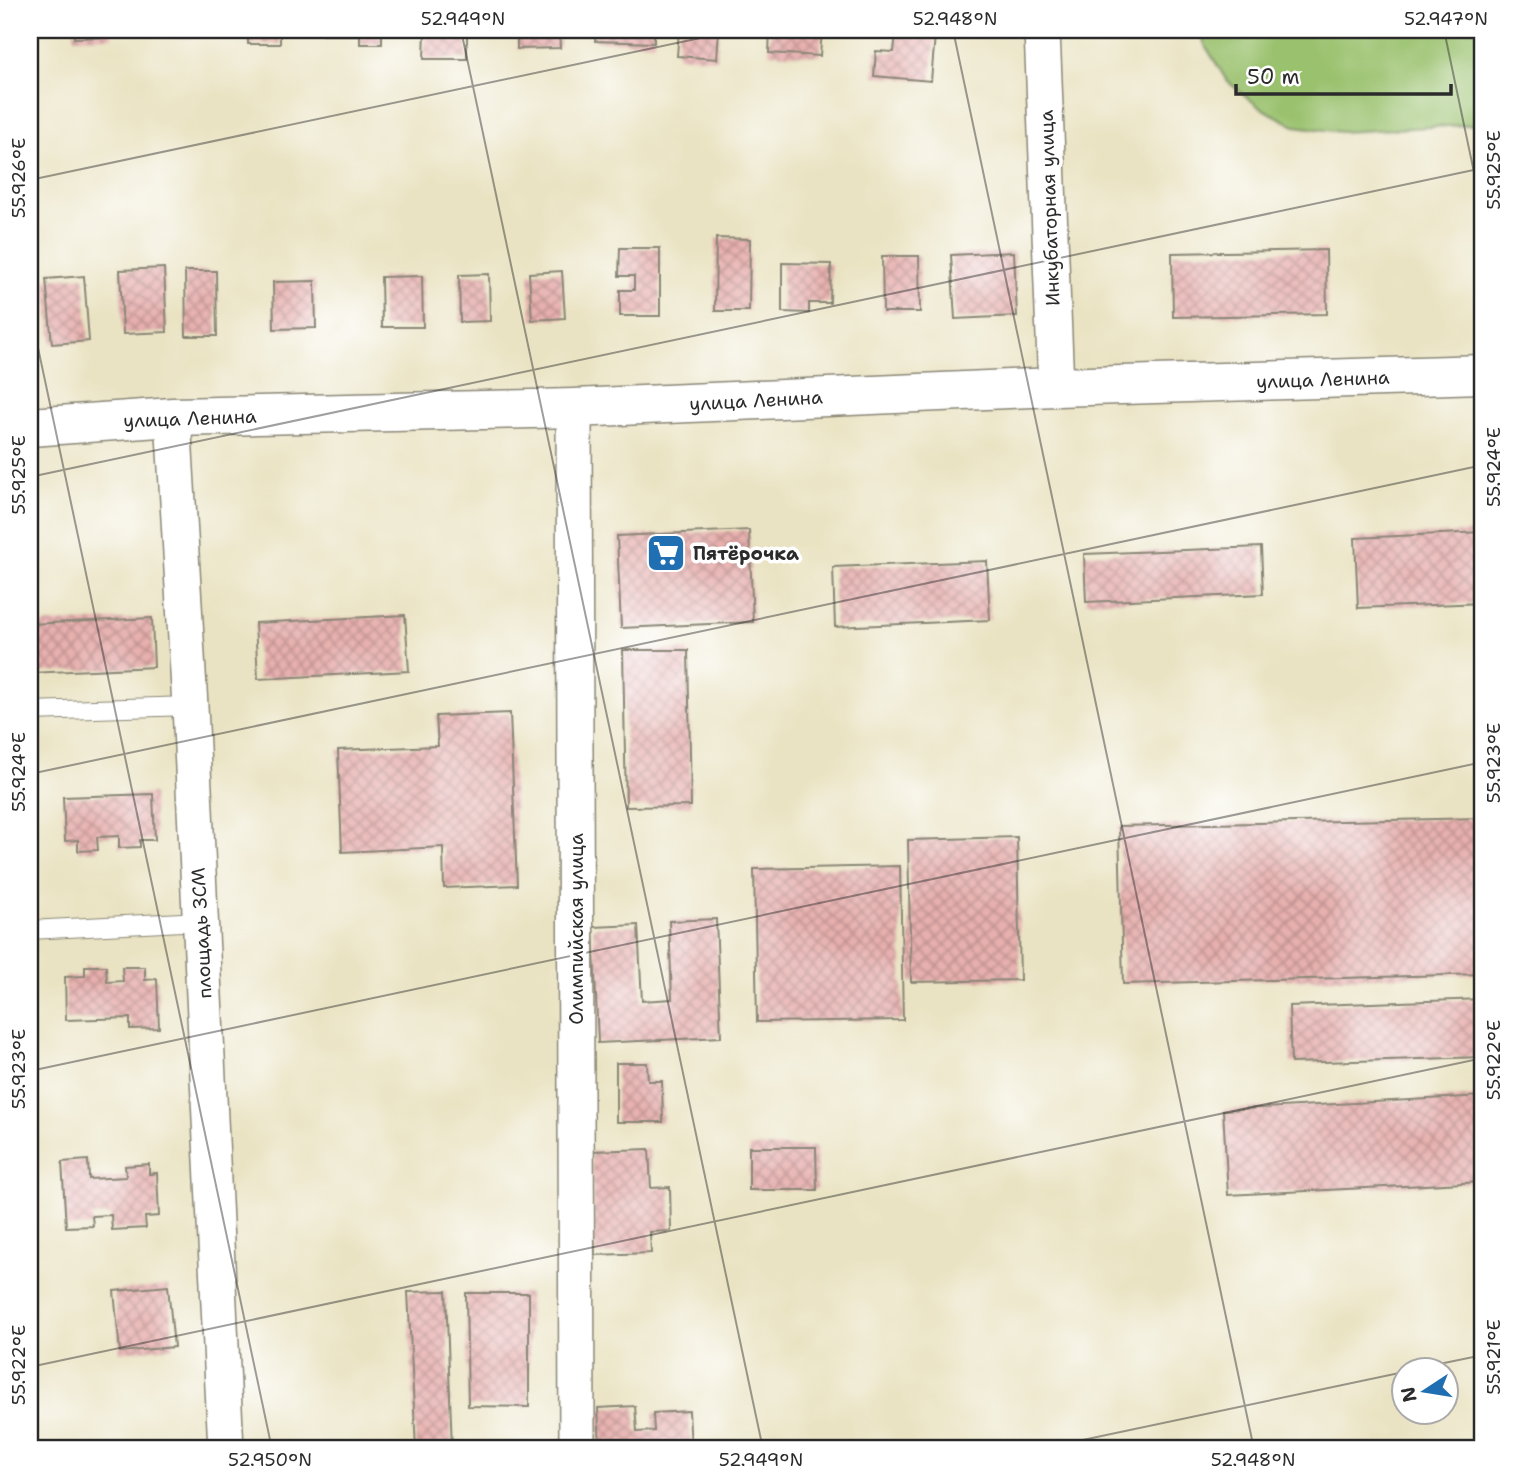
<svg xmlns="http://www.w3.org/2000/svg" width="1513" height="1479" font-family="'Shantell Sans',sans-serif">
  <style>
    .park { fill: #9ac16d; stroke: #62764c; stroke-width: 2 }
    .building { fill: url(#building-cross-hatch) }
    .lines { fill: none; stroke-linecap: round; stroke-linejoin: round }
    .lane-casing { stroke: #8a8777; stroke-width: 20 }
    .street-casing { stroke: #8a8777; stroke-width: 38 }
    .secondary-casing { stroke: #8a8777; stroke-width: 41 }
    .lane { stroke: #fff; stroke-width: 18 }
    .street { stroke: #fff; stroke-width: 35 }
    .secondary { stroke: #fff; stroke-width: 38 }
    .ticks { fill: none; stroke: #2b2b2b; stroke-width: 2; stroke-opacity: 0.45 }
    .labels { text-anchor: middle; stroke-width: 7; stroke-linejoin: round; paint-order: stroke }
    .street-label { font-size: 19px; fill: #2b2b2b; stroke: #fff }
    .poi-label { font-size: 19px; font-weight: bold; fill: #2b2b2b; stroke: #fff; text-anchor: start }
    .neatline { fill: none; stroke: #2b2b2b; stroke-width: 2.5 }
    .ticks-label { font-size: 18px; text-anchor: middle; fill: #2b2b2b }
  </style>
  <defs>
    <pattern id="building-cross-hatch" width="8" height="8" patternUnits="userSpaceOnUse" patternTransform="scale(1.75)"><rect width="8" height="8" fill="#e7b0ae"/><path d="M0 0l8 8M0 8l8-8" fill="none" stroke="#bb8f8e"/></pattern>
  </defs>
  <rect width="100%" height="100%" fill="#fff"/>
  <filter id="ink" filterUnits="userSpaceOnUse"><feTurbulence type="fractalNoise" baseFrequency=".0143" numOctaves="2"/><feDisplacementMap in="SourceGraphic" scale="14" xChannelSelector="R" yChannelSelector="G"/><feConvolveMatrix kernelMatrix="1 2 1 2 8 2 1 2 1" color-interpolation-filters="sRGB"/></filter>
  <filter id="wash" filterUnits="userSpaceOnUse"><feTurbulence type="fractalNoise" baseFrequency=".00686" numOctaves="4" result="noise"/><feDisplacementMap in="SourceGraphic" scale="28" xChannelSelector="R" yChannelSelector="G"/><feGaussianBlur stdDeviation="1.57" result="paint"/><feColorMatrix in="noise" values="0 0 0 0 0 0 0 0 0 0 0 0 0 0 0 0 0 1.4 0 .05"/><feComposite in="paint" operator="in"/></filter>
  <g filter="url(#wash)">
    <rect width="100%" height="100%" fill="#eae3c3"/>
    <path class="park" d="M1200 30H1483V124L1341 132 1295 126 1259 107 1227 81 1205 45Z"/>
    <g id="blocks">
      <path class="building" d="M74 30H112V37L74 38Z
        M168 30H217V37L168 38Z
        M248 30H280V44H248Z
        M324 30H382V44H360V35H323Z
        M425 30H467V59H424Z
        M517 30H559L560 48 517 49Z
        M596 30H654V43L595 41Z
        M679 30H719L717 59 677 56Z
        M770 30H822L820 56 769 53Z
        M896 32 935 35 931 81 874 76 876 51 894 52Z
        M716 238 750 239 749 311H715Z
        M620 248H660V316H620V290H634V276H619Z
        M1326 250 1327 314 1173 317 1172 253Z
        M1014 252 1017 316 955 319 951 255Z
        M882 256H919L920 312H883Z
        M782 263 831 264 830 303H809V313L782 312Z
        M164 268 167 332 123 334 120 270Z
        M185 271H216L217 336H186Z
        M562 271 565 318 532 320 529 273Z
        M489 274 490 321 460 322 459 275Z
        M84 276 89 341 52 344 46 279Z
        M422 276 423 327H382L381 277Z
        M315 281 316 328 274 329 273 282Z
        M749 530 753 622 621 628 617 536Z
        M1483 532V603L1358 608 1355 538Z
        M1261 547 1263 594 1086 602 1084 554Z
        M987 561 990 620 835 627 833 567Z
        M405 615 409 671 258 679 255 623Z
        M152 618 154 667 30 673V624Z
        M623 650H688L691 806 626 807Z
        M510 713 517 885 444 888 443 847 342 852 338 750 438 746 436 716Z
        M153 794 155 840H140V847L119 848V836L97 837 98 850 78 851V840L65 841 63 797Z
        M1483 818V974L1123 984 1119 826Z
        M1017 837 1020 980 911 982 908 840Z
        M900 866 903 1020 757 1022 754 869Z
        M716 919 721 1037 598 1043 593 927 638 925 642 1001 672 999 669 921Z
        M85 966H106L107 982 123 981 122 967H145V980L157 979 159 1028 130 1029V1018L66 1020 65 977 85 976Z
        M1483 999V1057L1291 1063 1289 1006Z
        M616 1063H647L648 1081H662L663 1122H616Z
        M1483 1096V1182L1228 1195 1223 1110Z
        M749 1147H816L817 1190H749Z
        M649 1149 651 1188 670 1187 671 1231 650 1232 651 1253 595 1255 591 1151Z
        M88 1160 89 1179 126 1177 125 1166 149 1164V1174L157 1173 159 1216 145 1217 146 1228 112 1230 111 1215 92 1216 93 1226 66 1227 62 1162Z
        M168 1286 174 1347 120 1352 114 1291Z
        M446 1291 452 1449H416L408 1292Z
        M466 1293H529V1407L468 1406Z
        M635 1406 637 1432 654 1431 653 1413 689 1411 691 1449H600L598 1408Z"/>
    </g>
  </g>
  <g filter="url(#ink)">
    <use href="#blocks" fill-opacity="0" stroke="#8a8777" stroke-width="2"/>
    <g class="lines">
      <g class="lane-casing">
        <path id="lane" d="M30 711 190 706
          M30 930 201 921"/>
      </g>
      <g class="street-casing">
        <path id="street" d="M1042 30 1056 387
          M574 408 577 1449
          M173 417 190 706 226 1449"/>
      </g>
      <g class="secondary-casing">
        <path id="secondary" d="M30 427 173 417 574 408 1056 387 1483 374"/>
      </g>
      <use href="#lane" class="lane"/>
      <use href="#street" class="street"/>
      <use href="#secondary" class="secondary"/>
    </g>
  </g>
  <path class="ticks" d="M461 30 763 1449M953 30 1254 1449M1444 30 1483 215M30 180 738 30M30 310 272 1449M30 477 1483 168M30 774 1483 465M30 1071 1483 762M30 1367 1483 1058M1410 1370 1483 1355M1040 1449 1404 1372"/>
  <defs>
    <g id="supermarket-square" transform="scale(2.0125)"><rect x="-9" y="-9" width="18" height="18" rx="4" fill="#1f6fb2" stroke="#fff"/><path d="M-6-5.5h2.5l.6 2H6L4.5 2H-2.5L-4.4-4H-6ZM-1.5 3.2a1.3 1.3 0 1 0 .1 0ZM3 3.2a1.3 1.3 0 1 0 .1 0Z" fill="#fff"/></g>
  </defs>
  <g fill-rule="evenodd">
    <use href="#supermarket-square" x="666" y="553"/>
  </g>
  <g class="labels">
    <g class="street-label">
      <text transform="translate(1049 208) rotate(-92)" y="7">Инкубаторная улица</text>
      <text transform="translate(1323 379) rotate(-2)" y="7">улица Ленина</text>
      <text transform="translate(756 400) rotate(-3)" y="7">улица Ленина</text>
      <text transform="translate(190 418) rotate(-2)" y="7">улица Ленина</text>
      <text transform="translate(576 929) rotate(-90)" y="7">Олимпийская улица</text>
      <text transform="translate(201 933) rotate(-93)" y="7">площадь ЗСМ</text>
    </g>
    <g class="poi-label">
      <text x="693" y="560">Пятёрочка</text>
    </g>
  </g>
  <rect width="1513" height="1479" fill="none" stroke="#fff" stroke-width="77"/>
  <g transform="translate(1425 1391) rotate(258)"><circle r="33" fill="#ffffff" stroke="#aaaaaa" stroke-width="2"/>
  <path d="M0-5L12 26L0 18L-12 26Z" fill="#1f6fb2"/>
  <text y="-10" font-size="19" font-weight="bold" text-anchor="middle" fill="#2b2b2b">N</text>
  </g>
  <path d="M1236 84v10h215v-10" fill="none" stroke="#2b2b2b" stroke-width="3.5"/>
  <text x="1247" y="84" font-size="21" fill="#2b2b2b" stroke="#ffffff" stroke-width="5" paint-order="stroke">50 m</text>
  <rect x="38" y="38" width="1436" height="1402" class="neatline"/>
  <g class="ticks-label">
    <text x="463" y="25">52.949°N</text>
    <text x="955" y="25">52.948°N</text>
    <text x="1446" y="25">52.947°N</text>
    <text transform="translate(1494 170) rotate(-90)" y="6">55.925°E</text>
    <text transform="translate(19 178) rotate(-90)" y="6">55.926°E</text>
    <text transform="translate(1494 467) rotate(-90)" y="6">55.924°E</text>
    <text transform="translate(19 475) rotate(-90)" y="6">55.925°E</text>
    <text transform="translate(1494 763) rotate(-90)" y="6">55.923°E</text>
    <text transform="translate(19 772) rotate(-90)" y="6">55.924°E</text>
    <text transform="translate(1494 1060) rotate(-90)" y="6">55.922°E</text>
    <text transform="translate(19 1069) rotate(-90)" y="6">55.923°E</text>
    <text transform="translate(1494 1357) rotate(-90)" y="6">55.921°E</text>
    <text transform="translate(19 1365) rotate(-90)" y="6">55.922°E</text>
    <text x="270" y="1466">52.950°N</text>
    <text x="761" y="1466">52.949°N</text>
    <text x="1253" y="1466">52.948°N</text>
  </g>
</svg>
